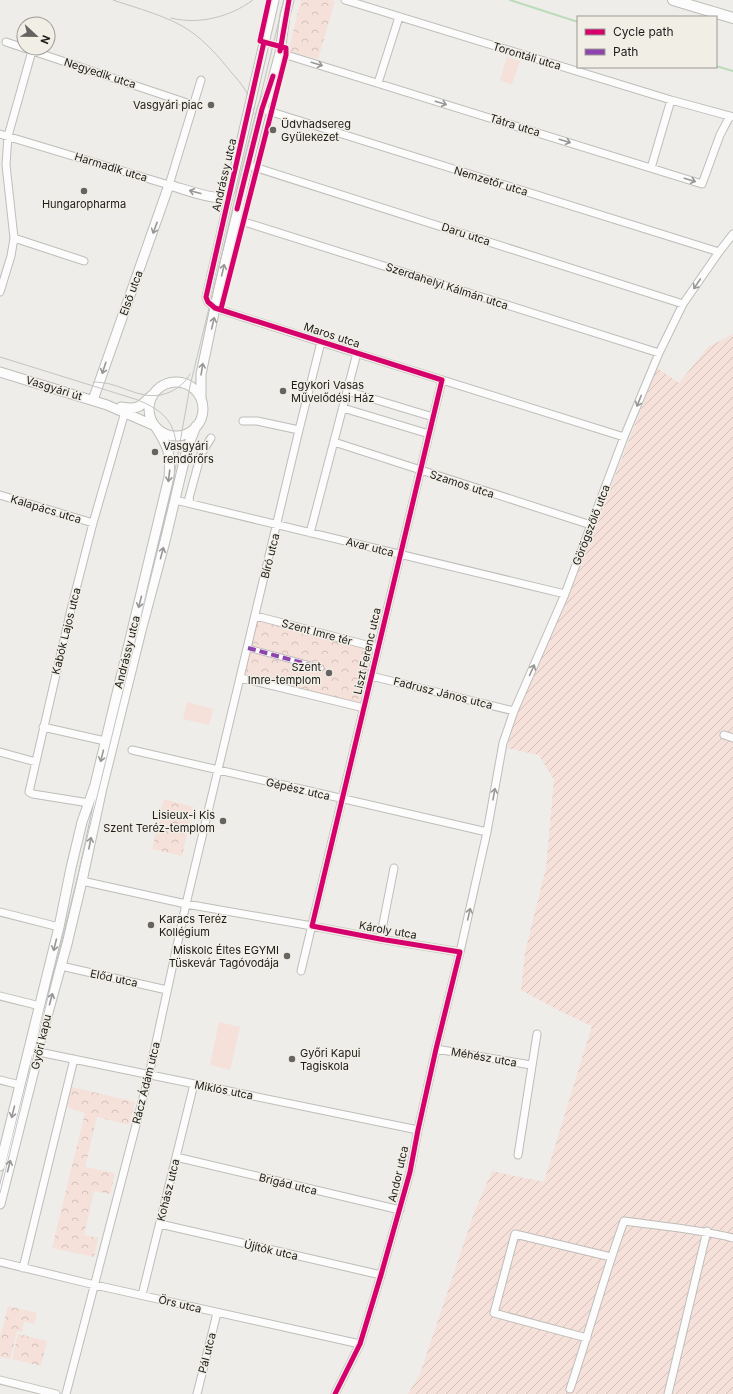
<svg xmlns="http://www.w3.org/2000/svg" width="733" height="1394" font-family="Inter,sans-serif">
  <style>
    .grass { fill: #f6e0da }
    .park { fill: url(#park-crowns) }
    .garden { fill: url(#garden-furrows) }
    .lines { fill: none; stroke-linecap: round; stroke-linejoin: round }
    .stream { stroke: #bbdcb9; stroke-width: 2 }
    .pedestrian-casing { stroke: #bebdb9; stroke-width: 7 }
    .minor-casing { stroke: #bebdb9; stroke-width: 9 }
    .tertiary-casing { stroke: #bebdb9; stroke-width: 11 }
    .secondary-casing { stroke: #bebdb9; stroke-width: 12 }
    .pedestrian { stroke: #fcfcfc; stroke-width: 5 }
    .minor { stroke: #fcfcfc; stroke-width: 7 }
    .tertiary { stroke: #fcfcfc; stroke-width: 9 }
    .secondary { stroke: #fcfcfc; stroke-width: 10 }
    .tram { stroke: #c4c3c3; stroke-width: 1 }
    .quiet { stroke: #8e44ad; stroke-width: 4; stroke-dasharray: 8 4; stroke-linecap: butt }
    .cycleway-casing { stroke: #f1eee6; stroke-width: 8 }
    .cycleway { stroke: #d6006c; stroke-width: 5 }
    .oneway { stroke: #979795 }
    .poi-dot { fill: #666461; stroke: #f1eee6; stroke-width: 1.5 }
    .labels { text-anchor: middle; stroke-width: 3; stroke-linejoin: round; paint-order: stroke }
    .street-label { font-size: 11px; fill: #1c1b18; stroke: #f1eee6 }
    .poi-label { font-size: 11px; fill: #1c1b18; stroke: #f1eee6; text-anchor: start }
  </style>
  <defs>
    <pattern id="park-crowns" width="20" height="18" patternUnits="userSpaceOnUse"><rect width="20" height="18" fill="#f6e0da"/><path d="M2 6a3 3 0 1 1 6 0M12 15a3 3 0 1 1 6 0" fill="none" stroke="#d2c0ba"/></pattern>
    <pattern id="garden-furrows" width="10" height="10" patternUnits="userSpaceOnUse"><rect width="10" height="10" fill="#f6e0da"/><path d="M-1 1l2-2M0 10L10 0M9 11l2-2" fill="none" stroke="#d2c0ba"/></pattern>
  </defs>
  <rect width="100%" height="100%" fill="#eeede9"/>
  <path class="grass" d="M507 57 520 61 512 85 500 80Z
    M187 702 213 709 209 725 183 719Z
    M219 1022 240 1027 230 1070 210 1065Z"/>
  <path class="park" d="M301 0H331L335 1 318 59 288 52Z
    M251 614 374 650 359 712 236 678Z
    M164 799 193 807 182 856 152 849Z
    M72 1087 135 1102 129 1125 97 1117 85 1167 115 1173 110 1194 94 1191 84 1235 98 1238 94 1257 52 1248 85 1113 67 1107Z
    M8 1306 37 1313 34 1324 24 1321 22 1332 17 1331 10 1359 0 1357V1337Z
    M18 1334 47 1341 41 1366 12 1359Z"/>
  <path class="garden" d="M733 334V1394H408L420 1374 474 1213 492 1171 544 1182 592 1026 560 1011 521 990 525 952 546 868 554 780 539 755 507 748 517 712 570 592 657 368 679 383 708 347Z"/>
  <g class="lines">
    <path class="stream" d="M510 0 578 22
      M716 66 733 71"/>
    <g class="pedestrian-casing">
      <path id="pedestrian" d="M248 648 321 668"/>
    </g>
    <g class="minor-casing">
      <path id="minor" d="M345 0 671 100 733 117
        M6 42 193 105
        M280 53 702 184 720 135 730 116
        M378 83 399 17
        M262 109 719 252
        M0 134 169 185 201 80
        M248 165 683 304
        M651 168 671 100
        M230 192 206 297 208 302 215 308 321 342 624 437
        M235 219 659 353
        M14 238 84 261
        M0 292 11 256 14 238 6 165 8 136 32 51
        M347 391 433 417
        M343 408 429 434
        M243 421H257L299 430
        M334 442 591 525
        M0 495 93 523
        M175 500 565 594
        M190 503 189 498 201 454 211 438
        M310 533 357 353
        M256 616 378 648
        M371 676 514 711
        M241 678 364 708
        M43 727 105 741
        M724 735 733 738
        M132 750 487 832
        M0 752 36 762
        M89 803 33 794 29 792 72 605 93 523 125 412
        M82 881 186 904 312 926 380 939 460 952
        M0 912 59 927
        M380 939 394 868
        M61 966 167 990
        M301 971 442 380
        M0 996 40 1006
        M436 1049 531 1065
        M34 1051 418 1130
        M0 1080 20 1085
        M518 1155 537 1034
        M176 1157 400 1210
        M160 1224 381 1275
        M0 1262 95 1285 360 1344
        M23 1268 74 1059
        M142 1295 194 1084
        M587 1338 494 1313 515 1234 611 1257
        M0 1380 56 1394
        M570 1389C589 1333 604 1276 624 1221 660 1226 698 1229 733 1238
        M66 1394 149 1075 186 904 299 430 321 342
        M197 1394 217 1313
        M335 1394 360 1344 381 1275 410 1172 418 1130 436 1049 460 952 487 832 503 743 514 711 565 594 624 437 659 353 683 304 719 252 733 234
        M668 1394 707 1231"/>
    </g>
    <g class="tertiary-casing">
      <path id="tertiary" d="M0 372 107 405 155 426
        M149 409a27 27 0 1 1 54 0a27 27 0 1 1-54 0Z
        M201 399V374L220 284 248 165 262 109 270 90 280 53 285 15 289 0
        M93 400 169 185C181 188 213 200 223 197 227 196 228 194 230 191L274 0
        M121 407C138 410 140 407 151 396
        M0 1166 59 927 71 868 82 822 95 785 169 477C171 453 168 446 155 426
        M0 1204 34 1070 39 1045 67 944 82 881 102 788 142 627 165 541 187 449 196 426"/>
    </g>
    <g class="secondary-casing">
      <path id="secondary" d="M673 0 733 18"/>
    </g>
    <use href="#pedestrian" class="pedestrian"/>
    <use href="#minor" class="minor"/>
    <use href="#tertiary" class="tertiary"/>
    <use href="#secondary" class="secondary"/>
    <path class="tram" d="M113 0C136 8 171 17 190 31 206 42 219 57 231 72 242 84 252 97 254 114
      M171 18C199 25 230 17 253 0
      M0 357 135 399C159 408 176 420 176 447
      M94 382C99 382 105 383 110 384 122 387 133 393 145 395 163 398 181 390 190 374
      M0 1193 170 499 190 386 284 0"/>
    <path class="quiet" d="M248 648 321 668"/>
    <g class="cycleway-casing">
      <path id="cycleway" d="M264 42 206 297 208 302 215 308 442 380 312 926 380 939 460 952 436 1049 418 1130 410 1172 381 1275 360 1344 335 1394
        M280 51 289 0
        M237 209 262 109 273 76
        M221 309 286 55V48L260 41 269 0"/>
    </g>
    <use href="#cycleway" class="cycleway"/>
  </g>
  <defs><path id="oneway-shaft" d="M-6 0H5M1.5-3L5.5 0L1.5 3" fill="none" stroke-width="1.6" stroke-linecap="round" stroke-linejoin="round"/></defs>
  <g class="oneway">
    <use href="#oneway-shaft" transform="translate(317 64) rotate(17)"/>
    <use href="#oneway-shaft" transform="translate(441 103) rotate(17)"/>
    <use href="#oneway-shaft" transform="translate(565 141) rotate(17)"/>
    <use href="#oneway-shaft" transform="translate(690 180) rotate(17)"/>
    <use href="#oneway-shaft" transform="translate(195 192) rotate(-165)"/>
    <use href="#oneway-shaft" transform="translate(155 228) rotate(110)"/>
    <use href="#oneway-shaft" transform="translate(223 270) rotate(-77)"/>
    <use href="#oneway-shaft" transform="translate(697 284) rotate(124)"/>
    <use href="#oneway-shaft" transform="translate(213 323) rotate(-77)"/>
    <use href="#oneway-shaft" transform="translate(104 368) rotate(108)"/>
    <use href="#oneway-shaft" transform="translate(202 369) rotate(-81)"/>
    <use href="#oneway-shaft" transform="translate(639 401) rotate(112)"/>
    <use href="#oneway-shaft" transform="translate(169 476) rotate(97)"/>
    <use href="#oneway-shaft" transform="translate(162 553) rotate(-75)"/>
    <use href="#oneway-shaft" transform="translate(140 602) rotate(104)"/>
    <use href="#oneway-shaft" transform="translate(532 670) rotate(-66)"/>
    <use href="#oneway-shaft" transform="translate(102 756) rotate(104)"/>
    <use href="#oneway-shaft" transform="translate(494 794) rotate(-80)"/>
    <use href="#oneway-shaft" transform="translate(90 843) rotate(-79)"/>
    <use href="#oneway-shaft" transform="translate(469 914) rotate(-77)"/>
    <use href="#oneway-shaft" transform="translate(55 945) rotate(104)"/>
    <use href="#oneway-shaft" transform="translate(51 999) rotate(-75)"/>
    <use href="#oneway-shaft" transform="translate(13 1112) rotate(104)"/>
    <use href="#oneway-shaft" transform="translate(9 1166) rotate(-76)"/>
  </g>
  <g class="poi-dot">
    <circle cx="211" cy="105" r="4"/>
    <circle cx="273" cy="130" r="4"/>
    <circle cx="84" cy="191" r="4"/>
    <circle cx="283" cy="391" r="4"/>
    <circle cx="155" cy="452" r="4"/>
    <circle cx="329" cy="673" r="4"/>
    <circle cx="223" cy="821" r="4"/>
    <circle cx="151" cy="925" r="4"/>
    <circle cx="287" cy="956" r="4"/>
    <circle cx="292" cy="1059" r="4"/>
  </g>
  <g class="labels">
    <g class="street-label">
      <text transform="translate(527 56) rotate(17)" y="4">Torontáli utca</text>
      <text transform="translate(100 73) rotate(18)" y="4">Negyedik utca</text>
      <text transform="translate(515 125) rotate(17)" y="4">Tátra utca</text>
      <text transform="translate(111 167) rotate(17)" y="4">Harmadik utca</text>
      <text transform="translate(224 175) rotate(-77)" y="4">Andrássy utca</text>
      <text transform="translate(491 181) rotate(17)" y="4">Nemzetőr utca</text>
      <text transform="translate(466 234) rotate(18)" y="4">Daru utca</text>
      <text transform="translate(447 286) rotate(18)" y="4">Szerdahelyi Kálmán utca</text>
      <text transform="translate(131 293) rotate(-70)" y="4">Első utca</text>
      <text transform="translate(332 335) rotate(18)" y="4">Maros utca</text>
      <text transform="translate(54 388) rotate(17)" y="4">Vasgyári út</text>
      <text transform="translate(462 484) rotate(18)" y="4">Szamos utca</text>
      <text transform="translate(46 509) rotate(17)" y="4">Kalapács utca</text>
      <text transform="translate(591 525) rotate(-69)" y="4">Görögszőlő utca</text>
      <text transform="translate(370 547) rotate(14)" y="4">Avar utca</text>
      <text transform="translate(270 556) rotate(-76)" y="4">Bíró utca</text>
      <text transform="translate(66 631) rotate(-76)" y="4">Kabók Lajos utca</text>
      <text transform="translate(317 632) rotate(15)" y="4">Szent Imre tér</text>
      <text transform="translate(367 651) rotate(-77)" y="4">Liszt Ferenc utca</text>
      <text transform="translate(127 652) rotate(-76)" y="4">Andrássy utca</text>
      <text transform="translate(443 693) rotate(14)" y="4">Fadrusz János utca</text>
      <text transform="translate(298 789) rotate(13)" y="4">Gépész utca</text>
      <text transform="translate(388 930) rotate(10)" y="4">Károly utca</text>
      <text transform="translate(114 978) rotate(12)" y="4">Előd utca</text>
      <text transform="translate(41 1042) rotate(-77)" y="4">Győri kapu</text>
      <text transform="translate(484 1057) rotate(10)" y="4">Méhész utca</text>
      <text transform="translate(146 1083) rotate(-76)" y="4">Rácz Ádám utca</text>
      <text transform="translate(224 1090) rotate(11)" y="4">Miklós utca</text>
      <text transform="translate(398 1174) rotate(-77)" y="4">Andor utca</text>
      <text transform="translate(288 1184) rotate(14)" y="4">Brigád utca</text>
      <text transform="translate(168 1190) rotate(-76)" y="4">Kohász utca</text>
      <text transform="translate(271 1250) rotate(13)" y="4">Újítók utca</text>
      <text transform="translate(180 1304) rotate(13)" y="4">Örs utca</text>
      <text transform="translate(207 1353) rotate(-76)" y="4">Pál utca</text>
    </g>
    <g class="poi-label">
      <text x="203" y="109" text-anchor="end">Vasgyári piac</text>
      <text x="281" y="128">Üdvhadsereg<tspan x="281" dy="13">Gyülekezet</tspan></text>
      <text x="84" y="208" text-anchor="middle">Hungaropharma</text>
      <text x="291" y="389">Egykori Vasas<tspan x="291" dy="13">Művelődési Ház</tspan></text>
      <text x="163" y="450">Vasgyári<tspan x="163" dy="13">rendőrőrs</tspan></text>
      <text x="321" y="671" text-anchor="end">Szent<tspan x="321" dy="13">Imre-templom</tspan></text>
      <text x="215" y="819" text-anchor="end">Lisieux-i Kis<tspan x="215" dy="13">Szent Teréz-templom</tspan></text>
      <text x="159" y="923">Karacs Teréz<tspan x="159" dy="13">Kollégium</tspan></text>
      <text x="279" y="954" text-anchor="end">Miskolc Éltes EGYMI<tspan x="279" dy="13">Tüskevár Tagóvodája</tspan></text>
      <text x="300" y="1057">Győri Kapui<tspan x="300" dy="13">Tagiskola</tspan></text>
    </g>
  </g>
  <rect x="577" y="16" width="140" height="52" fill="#f1eee6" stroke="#9c9a94"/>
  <rect x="585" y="29" width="20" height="6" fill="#d6006c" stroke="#9c9a94"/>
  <text x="613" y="36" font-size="12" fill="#1c1b18">Cycle path</text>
  <rect x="585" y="49" width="20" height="6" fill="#8e44ad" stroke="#9c9a94"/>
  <text x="613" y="56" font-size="12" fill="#1c1b18">Path</text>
  <g transform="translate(36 36) rotate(112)"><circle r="19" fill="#f1eee6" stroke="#9c9a94"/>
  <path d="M0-3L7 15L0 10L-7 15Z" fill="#666461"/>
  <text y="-6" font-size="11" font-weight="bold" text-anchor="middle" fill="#1c1b18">N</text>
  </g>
</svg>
